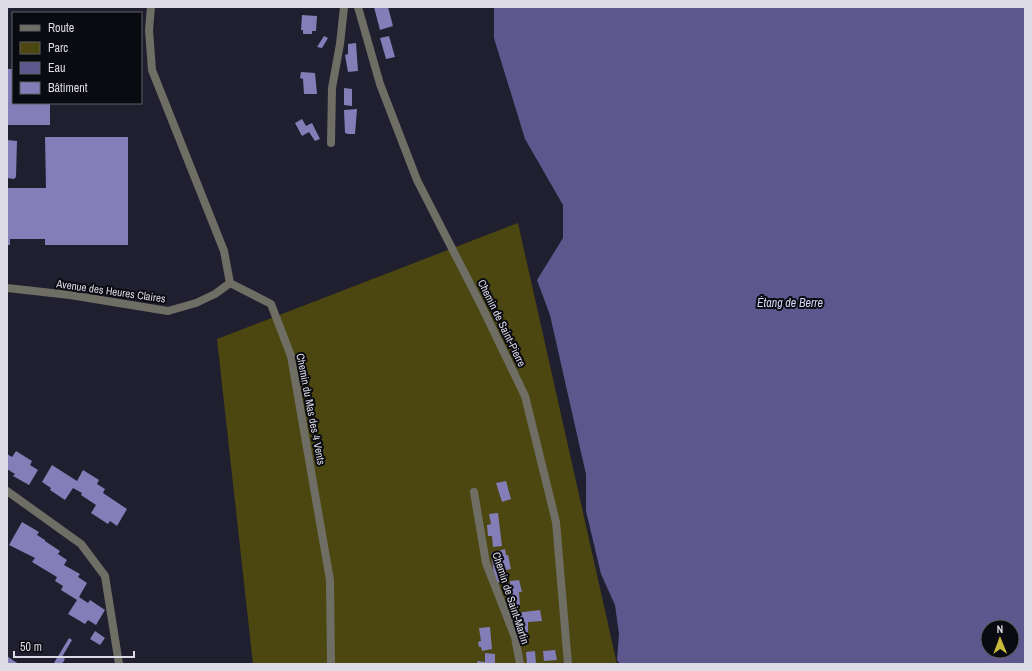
<svg xmlns="http://www.w3.org/2000/svg" width="1032" height="671" font-family="'Archivo Narrow',sans-serif">
  <style>
    .green { fill: #4c4610 }
    .water { fill: #5d578e; fill-rule: evenodd }
    .building { fill: #837db8 }
    .lines { fill: none; stroke-linecap: round; stroke-linejoin: round }
    .service { stroke: #6f6e65; stroke-width: 8 }
    .minor { stroke: #6f6e65; stroke-width: 8 }
    .labels { text-anchor: middle; stroke-width: 4; stroke-linejoin: round; paint-order: stroke }
    .street-label { font-size: 11px; fill: #dcdbe6; stroke: #0a0a11 }
    .water-label { font-size: 12px; font-style: italic; fill: #d6d4f6; stroke: #0a0a11 }
  </style>
  <rect width="100%" height="100%" fill="#201f2f"/>
  <path class="green" d="M518 223 617 664H253L217 339Z"/>
  <path class="water" d="M494 7H1025V664H620L617 660 619 634 615 605 601 574 586 511V474L580 448 550 315 537 280 563 238V205L525 139 494 38ZM988 627H1012V651H988Z"/>
  <path class="building" d="M374 7H388L393 26 380 30Z
    M302 15 317 16 316 31H312V34H303V30H301Z
    M324 36 328 38 322 48 317 47Z
    M389 36 395 57 386 59 380 38Z
    M356 43 358 71 348 72 345 55 348 54V44Z
    M7 69H13V103H50V125H7Z
    M301 72 315 73 317 94H304L303 79 300 78Z
    M344 88 352 89V106L344 105Z
    M357 109 355 134H348L345 133 344 110Z
    M302 119 306 126 312 123 320 139 315 141 309 132 302 136 295 123Z
    M45 137H128V245H45V239H10V245H7V188H46Z
    M7 140 17 141 16 177 14 179 7 178Z
    M16 451 32 461 30 465 38 470 29 485 13 476 15 474 7 469V454L12 457Z
    M52 465 77 481 83 470 99 480 97 484 105 489 103 493 127 509 117 526 110 521 108 524 91 513 96 505 81 495 82 493 73 488 65 500 50 490 51 488 42 482Z
    M506 481 511 499 502 502 496 483Z
    M498 513 502 546 493 547 492 536H488L487 525 491 524 489 514Z
    M22 522 39 532 37 535 45 540V541L60 551 58 554 67 560 64 565 80 574 78 577 87 583 79 597 88 603 90 600 105 610 96 625 88 620 85 624 68 614 77 600 61 590 63 586 55 581 57 577 32 562 35 558 9 545Z
    M505 549 506 555H508L511 569 501 571 503 582 495 583 491 553Z
    M519 580 522 592H519L520 605 509 606 507 584H510V581Z
    M540 610 542 621 528 622V634H518L515 613Z
    M490 627 492 649 482 651 481 647H479L478 642 481 641 479 628Z
    M95 631 105 638 100 645 90 639Z
    M69 638 72 640 62 657 65 659 62 664H56L54 663Z
    M555 650 557 660 544 661 543 651Z
    M535 651 536 664H527L526 652Z
    M485 653 495 654V664H478L477 661 485 662Z
    M7 656 14 661 19 664H7Z"/>
  <g class="lines">
    <path class="service" d="M331 143 332 88 340 44 344 7
      M474 492 486 563 515 637 520 664"/>
    <path class="minor" d="M151 7 149 30 152 70 224 251 230 283
      M358 7 380 84 417 180 482 307 525 396 556 522 568 664
      M230 283 271 304 291 356 330 580 331 664
      M7 288 70 295 168 311 196 303 215 294 230 283
      M7 491 81 544 105 576 119 664"/>
  </g>
  <g class="labels">
    <g class="street-label">
      <text transform="translate(111 291) rotate(8)" y="4">Avenue des Heures Claires</text>
      <text transform="translate(502 323) rotate(64)" y="4">Chemin de Saint-Pierre</text>
      <text transform="translate(311 409) rotate(79)" y="4">Chemin du Mas des 4 Vents</text>
      <text transform="translate(511 598) rotate(72)" y="4">Chemin de Saint-Martin</text>
    </g>
    <g class="water-label">
      <text x="790" y="307">Étang de Berre</text>
    </g>
  </g>
  <rect width="1032" height="671" fill="none" stroke="#dcdbe6" stroke-width="16"/>
  <rect x="12" y="12" width="130" height="92" fill="#0a0a11" stroke="#5e5e66"/>
  <rect x="20" y="25" width="20" height="6" fill="#6f6e65" stroke="#5e5e66"/>
  <text x="48" y="32" font-size="12" fill="#dcdbe6">Route</text>
  <rect x="20" y="42" width="20" height="12" fill="#4c4610" stroke="#5e5e66"/>
  <text x="48" y="52" font-size="12" fill="#dcdbe6">Parc</text>
  <rect x="20" y="62" width="20" height="12" fill="#5d578e" stroke="#5e5e66"/>
  <text x="48" y="72" font-size="12" fill="#dcdbe6">Eau</text>
  <rect x="20" y="82" width="20" height="12" fill="#837db8" stroke="#5e5e66"/>
  <text x="48" y="92" font-size="12" fill="#dcdbe6">Bâtiment</text>
  <g transform="translate(1000 639) rotate(359)"><circle r="19" fill="#0a0a11" stroke="#5e5e66"/>
  <path d="M0-3L7 15L0 10L-7 15Z" fill="#c8bb3b"/>
  <text y="-6" font-size="11" font-weight="bold" text-anchor="middle" fill="#dcdbe6">N</text>
  </g>
  <path d="M14 651v6h120v-6" fill="none" stroke="#dcdbe6" stroke-width="2"/>
  <text x="20" y="651" font-size="12" fill="#dcdbe6" stroke="#0a0a11" stroke-width="3" paint-order="stroke">50 m</text>
</svg>
